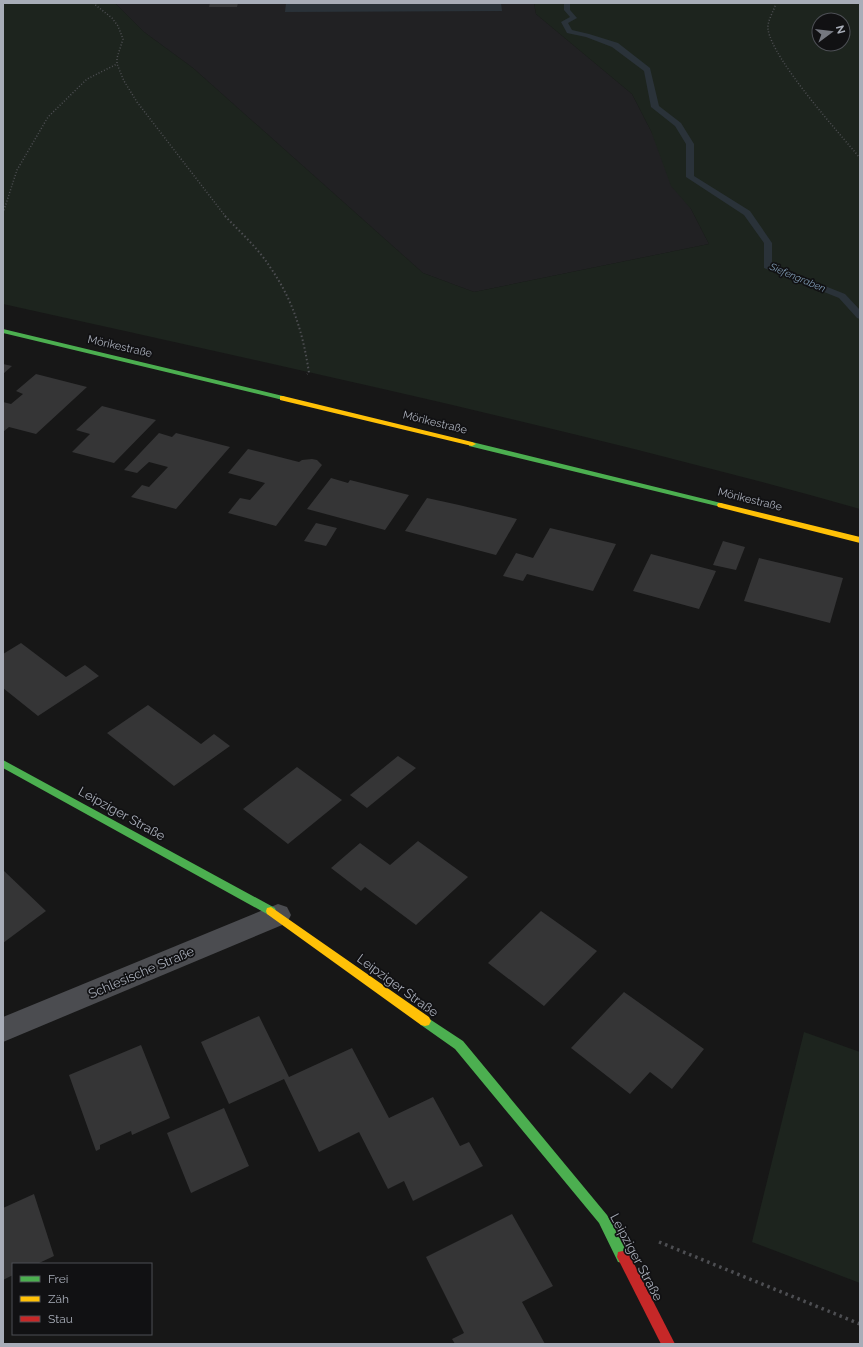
<svg xmlns="http://www.w3.org/2000/svg" width="863" height="1347" font-family="Raleway,sans-serif">
  <style>
    .built { fill: #212123 }
    .green { fill: #1d241e; fill-rule: evenodd }
    .water { fill: #2a3239 }
    .lines { fill: none; stroke-linecap: round; stroke-linejoin: round }
    .stream { fill: #2a3239; fill-rule: evenodd }
    .building { fill: #353536 }
    .path-far2 { stroke: #4d4e52; stroke-width: 1.5; stroke-dasharray: 1 2; stroke-linecap: butt }
    .path-far1 { stroke: #4d4e52; stroke-width: 2; stroke-dasharray: 1.5 2.5; stroke-linecap: butt }
    .path { stroke: #4d4e52; stroke-width: 3.5; stroke-dasharray: 2.5 4; stroke-linecap: butt }
    .street { fill: #4b4c50; fill-rule: evenodd }
    .fast { fill: #4caf50; fill-rule: evenodd }
    .slow { fill: #ffc107; fill-rule: evenodd }
    .jam { fill: #c62828; fill-rule: evenodd }
    .labels { text-anchor: middle; stroke-width: 3.5; stroke-linejoin: round; paint-order: stroke }
    .far-water-label { font-size: 10px; font-style: italic; fill: #7f9bb3; stroke: #111113 }
    .street-label { font-size: 11px; fill: #a8adb8; stroke: #111113 }
    .near-street-label { font-size: 13px; fill: #a8adb8; stroke: #111113 }
  </style>
  <rect width="100%" height="100%" fill="#171717"/>
  <path class="built" d="M115 3H534L536 14 632 94 709 244 474 292 423 273 193 68 144 32Z"/>
  <path class="green" d="M3 3H115L144 32 193 68 423 273 474 292 709 244 691 209 671 186 651 131 632 94 536 14 534 3H860V509C577 429 290 368 3 304ZM819 20H843V44H819Z
    M804 1032 860 1052V1283L752 1242Z"/>
  <path class="water" d="M286 3H501L502 11 285 12Z"/>
  <g class="lines">
    <path class="stream" d="M564 3H570V10L577 18 568 23 572 30 589 34 618 43 650 68 659 106 681 123 694 144V176L750 211 772 243V265L845 294 860 310V319L857 318 839 298 764 268V243L744 215 686 177V144L675 126 651 107 644 71 612 47 586 37 567 33 561 22 570 17 564 10Z"/>
  </g>
  <path class="building" d="M210 3H238L237 7H209Z
    M3 364 12 366 3 374Z
    M36 374 87 387 36 434 9 427 3 432V402L11 404 23 394 16 391Z
    M102 406 156 420 114 463 72 452 90 434 76 430Z
    M159 433 172 437 176 433 230 447 176 509 131 497 142 485 149 487 168 467 149 462 137 473 124 470Z
    M248 449 299 462 302 460 312 459 317 460 322 465 276 526 228 513 240 498 250 500 265 483 228 473Z
    M331 478 348 483 350 480 409 495 385 530 307 509Z
    M427 498 459 505 517 519 496 555 405 531Z
    M316 523 337 528 326 546 304 541Z
    M550 528 616 544 593 591 527 574 523 581 503 576 516 553 533 558Z
    M723 541 745 547 736 570 713 565Z
    M651 554 716 571 699 609 633 591Z
    M759 558 843 578 830 623 744 601Z
    M21 643 66 677 85 665 99 676 38 716 3 688V654Z
    M148 705 201 744 214 734 230 746 174 786 107 733Z
    M398 756 416 768 367 808 350 795Z
    M297 767 342 800 288 844 243 809Z
    M418 841 468 877 416 925 365 887 361 891 331 868 360 843 390 865Z
    M3 870 46 911 3 943Z
    M541 911 597 951 544 1006 488 963Z
    M624 992 704 1049 672 1089 650 1072 630 1094 571 1048Z
    M259 1016 289 1077 352 1048 389 1118 433 1097 460 1146 469 1142 483 1166 413 1201 404 1181 388 1189 359 1132 319 1152 284 1079 229 1104 201 1042Z
    M141 1045 170 1118 132 1135 131 1131 100 1145V1149L96 1151 69 1075Z
    M224 1108 249 1166 191 1193 167 1133Z
    M34 1194 54 1256 37 1264H13V1275L3 1280V1208Z
    M512 1214 553 1286 522 1302 545 1344H455L452 1339 464 1333 426 1257Z"/>
  <g class="lines">
    <path class="path-far2" d="M93 3 112 18 118 26 123 39 117 58V64L124 81 137 102 226 217
      M776 3C774 11 767 21 768 29 772 59 839 133 860 158
      M3 213 17 170 48 117 87 79 117 64"/>
    <path class="path-far1" d="M225 216C240 232 258 248 270 267 293 300 303 333 309 373L307 374"/>
    <path class="path" d="M659 1242 860 1324"/>
    <path class="street" d="M278 904 287 907 291 915 287 923 3 1042V1017Z"/>
    <path class="fast" d="M3 329 283 396 287 398 283 400 3 333Z
      M469 442H472L721 503 725 505 721 507 469 446Z
      M3 760 275 908 276 911 275 914 271 915 267 914 3 768Z
      M425 1016 463 1041 607 1215 628 1252 629 1257 628 1262 623 1263 618 1262 599 1223 455 1049 421 1025 419 1021 421 1017Z"/>
    <path class="slow" d="M280 396H283L472 442 476 444 472 446 280 400Z
      M718 503H721L860 537V543L718 507 717 505Z
      M271 907 429 1017 431 1021 429 1025 425 1026 421 1025 267 914 266 911 267 908Z"/>
    <path class="jam" d="M623 1251 628 1252 675 1344H661L617 1257 618 1252Z"/>
  </g>
  <g class="labels">
    <g class="far-water-label">
      <text transform="translate(798 277) rotate(23)" y="4">Siefengraben</text>
    </g>
    <g class="street-label">
      <text transform="translate(120 346) rotate(13)" y="4">Mörikestraße</text>
      <text transform="translate(435 422) rotate(14)" y="4">Mörikestraße</text>
      <text transform="translate(750 499) rotate(14)" y="4">Mörikestraße</text>
    </g>
    <g class="near-street-label">
      <text transform="translate(122 813) rotate(29)" y="5">Leipziger Straße</text>
      <text transform="translate(141 972) rotate(-23)" y="5">Schlesische Straße</text>
      <text transform="translate(398 985) rotate(36)" y="5">Leipziger Straße</text>
      <text transform="translate(637 1257) rotate(62)" y="5">Leipziger Straße</text>
    </g>
  </g>
  <rect width="863" height="1347" fill="none" stroke="#a8adb8" stroke-width="8"/>
  <rect x="12" y="1263" width="140" height="72" fill="#111113" stroke="#4d4f55"/>
  <rect x="20" y="1276" width="20" height="6" fill="#4caf50" stroke="#4d4f55"/>
  <text x="48" y="1283" font-size="12" fill="#a8adb8">Frei</text>
  <rect x="20" y="1296" width="20" height="6" fill="#ffc107" stroke="#4d4f55"/>
  <text x="48" y="1303" font-size="12" fill="#a8adb8">Zäh</text>
  <rect x="20" y="1316" width="20" height="6" fill="#c62828" stroke="#4d4f55"/>
  <text x="48" y="1323" font-size="12" fill="#a8adb8">Stau</text>
  <g transform="translate(831 32) rotate(75)"><circle r="19" fill="#111113" stroke="#4d4f55"/>
  <path d="M0-3L7 15L0 10L-7 15Z" fill="#757880"/>
  <text y="-6" font-size="11" font-weight="bold" text-anchor="middle" fill="#a8adb8">N</text>
  </g>
</svg>
